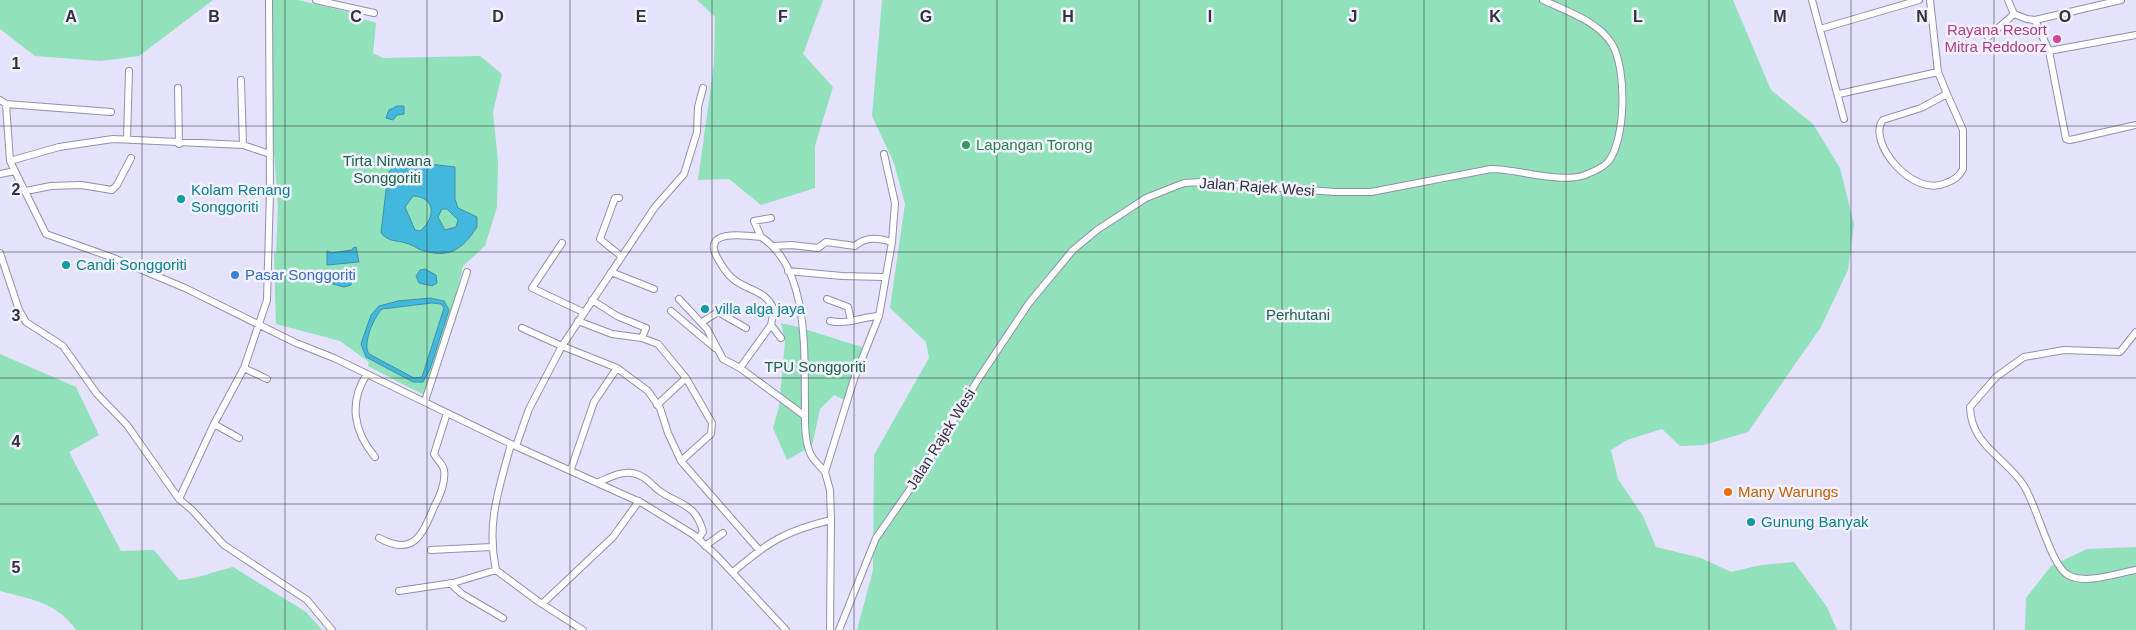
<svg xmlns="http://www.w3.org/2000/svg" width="2136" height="630" font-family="Arial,sans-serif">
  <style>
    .green { fill: #91e1ba }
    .water { fill: #43b8dd; stroke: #3e90ad; fill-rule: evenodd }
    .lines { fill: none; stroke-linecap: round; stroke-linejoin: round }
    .street-casing { stroke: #928fad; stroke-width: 8 }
    .street { stroke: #fff; stroke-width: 6 }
    .grid { fill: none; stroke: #33313e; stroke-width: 1; stroke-opacity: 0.55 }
    .hotel-dot { fill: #d1479c; stroke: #f2f1fe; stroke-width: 2 }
    .leisure-dot { fill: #2e9e5b; stroke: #f2f1fe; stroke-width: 2 }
    .culture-dot { fill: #0f9aa8; stroke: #f2f1fe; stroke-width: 2 }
    .shop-dot { fill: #3f7fe0; stroke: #f2f1fe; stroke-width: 2 }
    .food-dot { fill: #e8710a; stroke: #f2f1fe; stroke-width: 2 }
    .labels { text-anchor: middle; stroke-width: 5; stroke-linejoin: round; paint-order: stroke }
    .hotel-label { font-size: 15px; fill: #b23c85; stroke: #f2f1fe; text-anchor: end }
    .leisure-label { font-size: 15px; fill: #27864d; stroke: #f2f1fe; text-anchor: start }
    .park-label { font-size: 15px; fill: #1a6547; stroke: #f2f1fe }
    .street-label { font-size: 15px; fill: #33313e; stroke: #f2f1fe }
    .culture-label { font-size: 15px; fill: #0d838f; stroke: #f2f1fe; text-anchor: start }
    .shop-label { font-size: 15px; fill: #366cbe; stroke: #f2f1fe; text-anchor: start }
    .food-label { font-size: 15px; fill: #c56008; stroke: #f2f1fe; text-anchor: start }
    .grid-label { font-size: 16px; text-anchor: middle; font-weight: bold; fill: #33313e; stroke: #f2f1fe; stroke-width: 5; stroke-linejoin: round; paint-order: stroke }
  </style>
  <rect width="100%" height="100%" fill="#e4e2fc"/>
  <path class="green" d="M0 0H213L139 56 101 61 35 56 0 29Z
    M272 0H298L356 14V17L376 23 373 53 383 58 480 56 502 74 493 112 498 162 497 207 485 246 463 266 449 325 425 393 422 394 368 366 369 362 340 341 276 324 274 253H276L278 208 272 123Z
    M697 0H823L803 54 833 87 815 146V188L761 205 729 179 698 180 714 64 715 17Z
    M882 0H1733L1771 90 1813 124 1840 168 1854 224 1848 270 1821 327 1748 432 1704 445 1680 446 1662 429 1627 440 1611 450 1618 479 1643 516 1656 547 1701 558 1731 572 1761 565 1794 562 1827 607 1837 630H857L873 570 874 455 929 358 926 342 890 308 905 204 894 163 872 116Z
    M781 323C810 329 836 340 863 347L845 400 834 395 820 409 812 446 787 460 773 428 779 407 785 342Z
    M0 354 76 387 99 435 69 452 121 551 154 550 179 580C197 579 215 571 233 567L306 612 322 630H76C57 602 30 599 0 591Z
    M2136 547V630H2025L2026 598 2051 566 2087 549Z"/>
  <path class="water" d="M397 106H404V114L397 115 393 120 386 118 389 110Z
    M404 161 455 167V199L458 208 477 217V227C462 250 449 259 421 250 416 248 411 244 406 243 395 240 389 242 381 233L388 173 397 162ZM413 196C436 197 436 218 420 231L415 230 405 207ZM442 209H447L458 220 456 227 445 230 438 217Z
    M356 247 359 262 327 265V251L331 253 352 250 353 248Z
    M425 269 436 275 437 283 432 286 419 283 416 276 420 270Z
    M349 275 352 278 351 285 344 287 333 284 332 278Z
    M430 298 444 301 449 310 430 369 423 382H413L366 357 361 344 371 315 379 306 398 301ZM432 303 441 304 444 308 422 377 414 378 369 354C362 344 374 317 382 309Z"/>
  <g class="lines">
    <g class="street-casing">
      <path id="street" d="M269 0 270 192 267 300 244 368 214 424 179 499 192 510 224 545 307 600 332 630
        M316 0 374 13
        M1812 0 1844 119
        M1930 0 1938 72 1947 94
        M2008 0 2014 14
        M2035 20 2049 51 2066 139 2070 140 2136 125
        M1820 29 1919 0
        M1988 37 2014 14 2027 19 2035 20 2121 0
        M2049 51 2136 35
        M241 80 243 145
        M178 88 179 144
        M1839 94 1938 72
        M1947 94 1963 130V169C1959 177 1954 180 1946 183 1913 199 1866 141 1883 120L1921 108Z
        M0 100 6 104 111 112
        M6 104 10 161 46 234 111 257 185 288 296 343 334 358 511 444 642 503 694 535 716 555 786 630
        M127 139 129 71
        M884 154 895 203 892 242
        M10 161 59 147 113 139 243 145 270 154
        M0 174 15 171
        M26 191 51 186 81 185 112 190 117 185 131 158
        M619 198H615L600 239 621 256
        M761 237 754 221 771 218
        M562 243 532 288 583 312
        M773 246 791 245 818 248 826 242 855 246C866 236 879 238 892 242L879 316 854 379 825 472 830 490 831 520 830 630
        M0 253 19 310 26 322 63 346 97 394 127 425 179 499
        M788 271 842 276 884 277
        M611 272 654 289
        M679 299 707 329 723 359 740 368 805 416
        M827 299 848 307 851 321
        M592 300 617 316 646 328 642 338
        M671 311 715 348
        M578 321 612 334 642 338 658 344 686 378 712 423 711 434 681 461
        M830 321C848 325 860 317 879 316
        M702 322 718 312 746 328
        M771 325 781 338
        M522 328 562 346 617 368 648 391 660 408 668 433 681 461 759 550
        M2136 332 2120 352 2064 350 2024 357 1996 377 1970 407C1971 446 2006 457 2024 486 2037 506 2051 566 2068 575 2086 585 2117 573 2136 570
        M244 368 267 379
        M740 368 771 325 774 310C766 289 746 291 732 278 726 273 722 266 718 259 700 229 744 235 761 237 810 268 804 355 805 405 805 420 804 441 811 455 814 461 821 467 825 472
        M367 374C348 403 354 432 375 457
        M425 401 467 272
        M657 405 686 378
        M214 424 239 438
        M511 444C499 489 486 523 496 570L539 602 583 630
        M516 446 529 409 562 346 655 207 684 174 697 132 698 107 703 88
        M571 469 594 402 617 368
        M599 482C609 478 621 471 632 473 644 475 649 482 657 489 677 505 696 502 703 532L698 539
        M379 538C414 557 422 535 434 507 440 496 446 483 444 470 443 464 437 460 434 454L447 413
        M705 546 723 533
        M431 550 491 547
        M733 572C768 542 785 531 831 520
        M450 583 462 594 503 618
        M399 591 453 583 496 570
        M542 604 613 537 639 501
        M839 630 876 538 922 472 979 378 1029 303 1073 250 1097 230 1146 198 1184 183 1202 182 1335 192H1371L1491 169C1518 169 1561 184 1585 175 1593 172 1602 168 1608 162 1626 140 1627 69 1612 44 1598 21 1566 11 1543 0"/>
    </g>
    <use href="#street" class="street"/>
  </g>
  <path class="grid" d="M142 0V630M285 0V630M427 0V630M570 0V630M712 0V630M854 0V630M997 0V630M1139 0V630M1282 0V630M1424 0V630M1566 0V630M1709 0V630M1851 0V630M1994 0V630M0 126H2136M0 252H2136M0 378H2136M0 504H2136"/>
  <circle class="hotel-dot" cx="2057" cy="39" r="5"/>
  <circle class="leisure-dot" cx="966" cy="145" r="5"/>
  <g class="culture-dot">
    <circle cx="181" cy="199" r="5"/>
    <circle cx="66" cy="265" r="5"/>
    <circle cx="705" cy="309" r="5"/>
    <circle cx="1751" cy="522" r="5"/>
  </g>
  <circle class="shop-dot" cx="235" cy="275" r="5"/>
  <circle class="food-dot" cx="1728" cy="492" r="5"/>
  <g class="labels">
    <g class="hotel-label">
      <text x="2047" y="35">Rayana Resort<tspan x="2047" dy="17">Mitra Reddoorz</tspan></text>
    </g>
    <g class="leisure-label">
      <text x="976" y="150">Lapangan Torong</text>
    </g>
    <g class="park-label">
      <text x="387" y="166">Tirta Nirwana<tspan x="387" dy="17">Songgoriti</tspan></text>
      <text x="1298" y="320">Perhutani</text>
      <text x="815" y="372">TPU Songgoriti</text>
    </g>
    <g class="street-label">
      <text transform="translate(1257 187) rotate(4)" y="5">Jalan Rajek Wesi</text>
      <text transform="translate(941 439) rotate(-58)" y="5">Jalan Rajek Wesi</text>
    </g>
    <g class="culture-label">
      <text x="191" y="195">Kolam Renang<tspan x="191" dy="17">Songgoriti</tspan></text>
      <text x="76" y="270">Candi Songgoriti</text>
      <text x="715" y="314">villa alga jaya</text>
      <text x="1761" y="527">Gunung Banyak</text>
    </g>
    <g class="shop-label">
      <text x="245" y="280">Pasar Songgoriti</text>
    </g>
    <g class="food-label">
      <text x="1738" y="497">Many Warungs</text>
    </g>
  </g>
  <g class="grid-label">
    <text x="71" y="22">A</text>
    <text x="214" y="22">B</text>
    <text x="356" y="22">C</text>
    <text x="498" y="22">D</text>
    <text x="641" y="22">E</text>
    <text x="783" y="22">F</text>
    <text x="926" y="22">G</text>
    <text x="1068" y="22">H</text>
    <text x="1210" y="22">I</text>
    <text x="1353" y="22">J</text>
    <text x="1495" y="22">K</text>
    <text x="1638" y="22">L</text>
    <text x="1780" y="22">M</text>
    <text x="1922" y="22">N</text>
    <text x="2065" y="22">O</text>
    <text x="16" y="69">1</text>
    <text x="16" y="195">2</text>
    <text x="16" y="321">3</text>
    <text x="16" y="447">4</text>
    <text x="16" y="573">5</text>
  </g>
</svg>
